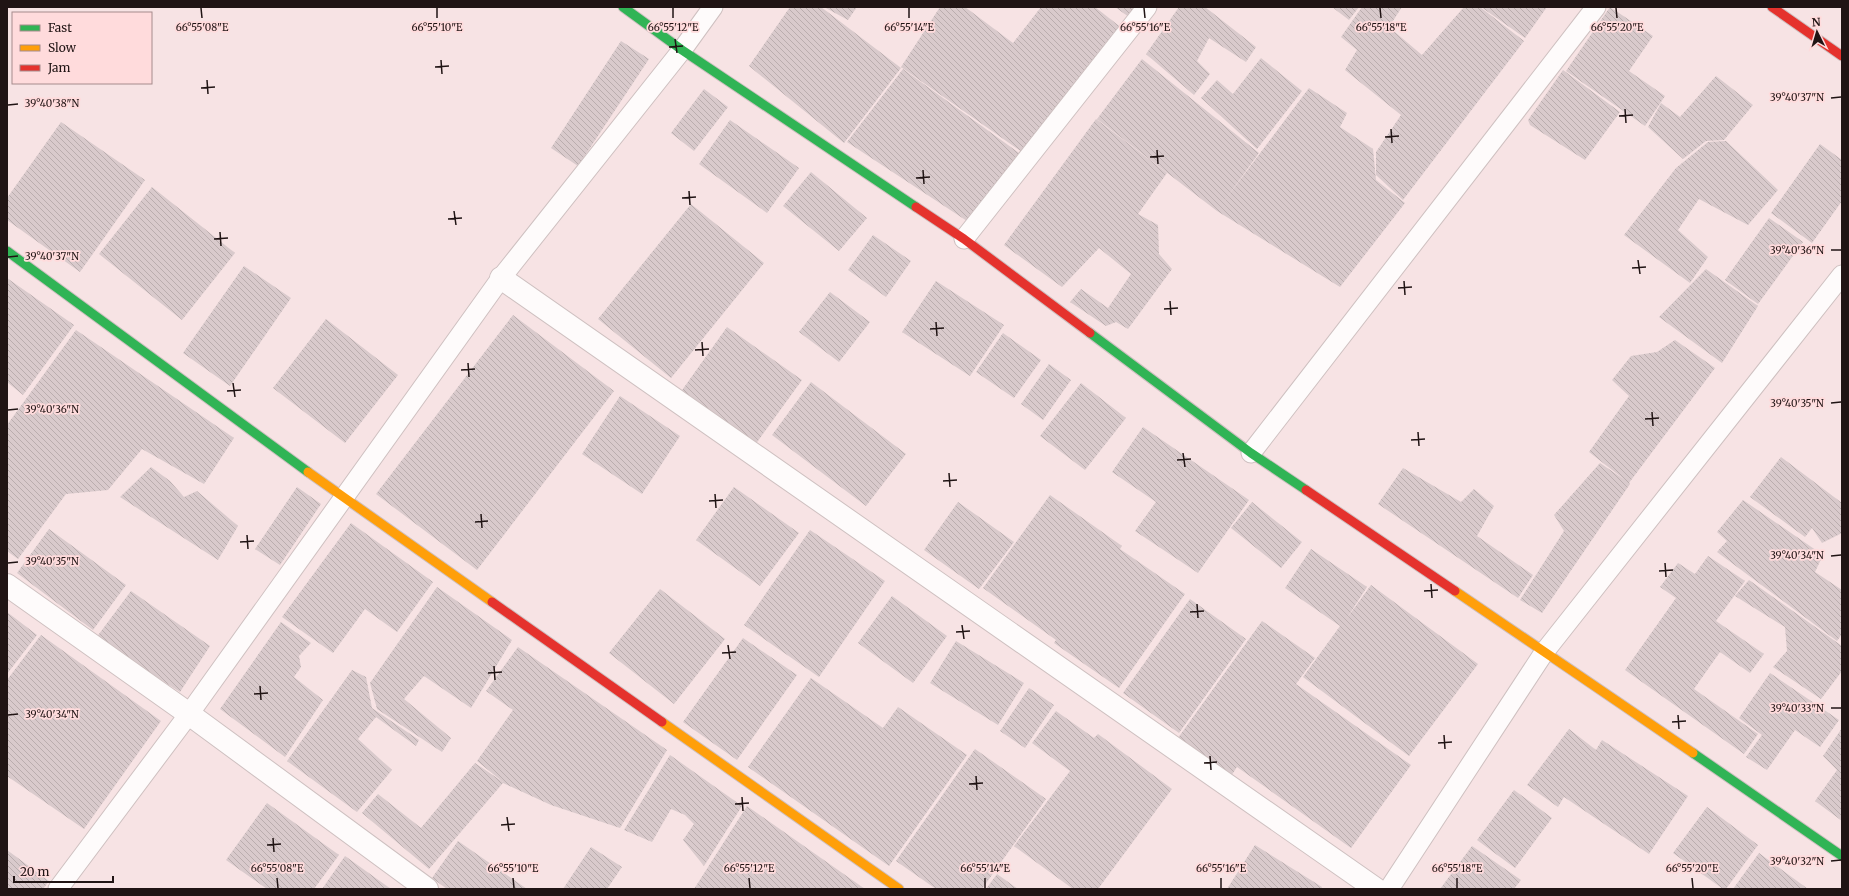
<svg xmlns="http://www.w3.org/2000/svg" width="1849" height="896" font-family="Merriweather,serif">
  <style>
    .building { fill: url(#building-back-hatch) }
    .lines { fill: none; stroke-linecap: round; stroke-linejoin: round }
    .lane-casing { stroke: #cec0c0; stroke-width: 21 }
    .street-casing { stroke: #cec0c0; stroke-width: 24 }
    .fast-casing { stroke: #cec0c0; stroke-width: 11 }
    .slow-casing { stroke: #cec0c0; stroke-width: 11 }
    .jam-casing { stroke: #cec0c0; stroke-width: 11 }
    .lane { stroke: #fefbfb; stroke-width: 19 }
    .street { stroke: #fefbfb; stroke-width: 22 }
    .fast { stroke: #30b455; stroke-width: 9 }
    .slow { stroke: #ff9f0a; stroke-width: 9 }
    .jam { stroke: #e5322d; stroke-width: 9 }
    .ticks { fill: none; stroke: #201414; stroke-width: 1.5 }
    .ticks-label { font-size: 10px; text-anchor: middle; fill: #201414; stroke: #ffdbdc; stroke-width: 3.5; stroke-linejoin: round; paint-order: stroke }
  </style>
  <defs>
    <pattern id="building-back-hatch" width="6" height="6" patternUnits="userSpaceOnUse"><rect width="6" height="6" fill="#d9cacc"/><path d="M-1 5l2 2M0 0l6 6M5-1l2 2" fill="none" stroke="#baadae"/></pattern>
  </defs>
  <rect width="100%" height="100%" fill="#f7e3e4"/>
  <path class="building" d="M790 7H821L901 68 844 143 749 66Z
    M824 7H857L848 20Z
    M940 7H965L1013 43 1041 7H1095L1123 29 1022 152 901 67Z
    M1115 7H1135L1129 17Z
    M1179 7H1205L1256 47 1246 62 1209 38 1197 61 1210 74 1194 95 1146 54Z
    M1332 7H1359L1349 20Z
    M1362 7H1402L1389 27 1422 55 1464 7H1480L1524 41 1403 200 1376 175V152L1401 115 1345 70 1357 50 1341 37Z
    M1481 7H1547L1525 38Z
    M1610 7 1653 36 1629 71 1665 96 1645 126 1566 71Z
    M621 41 649 59 578 166 551 148Z
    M1261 58 1302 91 1257 149 1201 98 1217 80 1233 94Z
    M1142 59 1259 153 1225 200 1309 88 1347 113 1340 127 1373 149 1376 180 1405 203 1340 287 1217 211 1097 119Z
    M903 69 1019 153 967 221 847 142Z
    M1563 70 1620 112 1585 160 1530 125 1528 120Z
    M1716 76 1753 105 1724 140 1706 141 1683 159 1648 127 1661 103 1680 117Z
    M704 89 728 107 694 151 671 133Z
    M1096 119 1167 173 1138 214 1158 225 1159 254 1172 269 1128 329 1116 322 1106 326 1070 302 1081 289 1108 308 1131 274 1099 248 1062 287 1004 245Z
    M730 120 799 168 767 213 699 164Z
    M61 122 145 180 80 272 7 220V198Z
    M1726 141 1778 190 1748 225 1699 199 1678 230 1708 257 1690 283 1624 235 1676 168 1708 142Z
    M1820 144 1842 160V201L1812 243 1771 213Z
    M811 172 867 218 839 251 783 206Z
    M152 187 235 253 182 320 99 254Z
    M691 204 764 263 671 378 598 319Z
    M1769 218 1803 242 1758 304 1725 280Z
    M873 235 911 261 886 297 848 270Z
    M244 266 291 298 230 386 183 353Z
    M1706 269 1758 306 1722 363 1659 317Z
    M7 278 74 325 23 395 7 382Z
    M936 281 1004 325 970 376 902 332Z
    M830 292 870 322 839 362 799 332Z
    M513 315 614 391 477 570 376 494Z
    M326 319 398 375 345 443 273 388Z
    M727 327 802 380 755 445 680 393Z
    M76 330 234 438 204 484 142 449 108 490 66 494 18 559 7 551V425Z
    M1003 333 1041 360 1014 398 976 372Z
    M1675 340 1715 368 1629 483 1630 484 1542 613 1520 600 1564 531 1554 515 1600 463 1625 480 1589 452 1629 396 1612 380 1631 356 1657 352Z
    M1049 364 1071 380 1043 420 1021 404Z
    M811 382 906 454 866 506 772 435Z
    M1081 383 1126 418 1085 470 1040 436Z
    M620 396 680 436 642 494 582 454Z
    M1143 427 1249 500 1198 573 1135 531 1156 502 1112 472Z
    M1781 457 1842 503V533L1822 543 1812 528 1805 537 1750 497Z
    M151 467 170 481 184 497 197 491 238 526 218 560 120 497Z
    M1403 468 1461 502 1474 489 1494 506 1477 536 1533 575 1518 598 1378 504Z
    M297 487 321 504 280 565 255 549Z
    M734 487 799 533 760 586 696 540Z
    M1050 495 1122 546 1120 549 1185 594 1119 688 1054 643 1056 640 983 588Z
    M1743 500 1823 555 1815 572 1842 590V634L1837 641 1717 552 1727 541 1717 532Z
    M958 502 1014 542 979 589 924 550Z
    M1252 502 1302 542 1281 568 1231 528Z
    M351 523 433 582 397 632 365 609 333 653 282 617Z
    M49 529 126 585 93 630 17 573Z
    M810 530 885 581 819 677 744 625Z
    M1311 549 1367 587 1347 618 1371 585 1478 664 1409 756 1303 677 1340 626 1285 588Z
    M1708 556 1745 581 1716 621 1764 654 1750 673 1720 652 1694 689 1758 734 1744 754 1625 670 1676 598 1660 587 1678 563 1695 574Z
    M1749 580 1842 646V671L1821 699 1773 667 1787 651 1785 627 1735 596Z
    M437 587 512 640 471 708 424 676 404 699 451 738 442 752 377 709 370 683Z
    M660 589 725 639 674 704 609 653Z
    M131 591 210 646 180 692 96 638Z
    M892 596 947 636 913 683 858 643Z
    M1190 599 1246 639 1179 733 1123 693Z
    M7 612 37 635 7 674Z
    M1262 621 1315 658 1296 684 1411 765 1351 848 1237 767 1231 776 1178 738Z
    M281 622 311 643 299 656 301 667 294 677 323 700 285 757 220 709Z
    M41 635 161 721 84 829 7 776V680Z
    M743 638 797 675 737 760 683 722Z
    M956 641 1024 683 998 725 930 683Z
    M518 647 667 750 620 828 551 805 503 783 429 869 362 813 378 794 421 828 475 763 503 782 477 761 513 710 486 691Z
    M352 670 366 677 372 708 419 740 416 746 376 717 358 739 392 770 357 812 287 761Z
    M1770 673 1839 720 1820 747 1795 730 1767 770 1746 757 1762 735 1739 718Z
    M811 678 883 728 898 707 967 755 889 866 748 767Z
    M1029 688 1054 705 1025 748 1000 731Z
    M1056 711 1094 738 1098 734 1172 789 1098 889H1073L1014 846 1070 771 1032 743Z
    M1842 728V821L1815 801 1837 770 1823 756Z
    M1569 729 1596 750 1602 740 1688 796 1649 854 1564 797 1558 807 1527 785Z
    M975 749 1046 799 982 889H936L896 861Z
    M670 755 742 806 704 866 683 840 694 824 685 815 671 809 652 842 624 830Z
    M1514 790 1552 818 1515 868 1477 840Z
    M267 803 339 855 314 889H267L226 860Z
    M747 806 865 889H694Z
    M1707 807 1758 845 1726 889H1723L1673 853Z
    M458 841 527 889H447L432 878Z
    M1255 845 1322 887 1321 889H1227Z
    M1472 846 1521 880 1514 889H1440Z
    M591 847 622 867 607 889H563Z
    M7 850 49 881 43 889H7Z
    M1759 853 1808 889H1733Z
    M345 856 391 889H322Z
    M997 874 1018 889H986Z"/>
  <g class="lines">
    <g class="lane-casing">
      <path id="lane" d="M964 239 1147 7
        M1251 453 1596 7
        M58 889 189 714 501 278 682 50 713 7
        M1389 889 1545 651 1842 275"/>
    </g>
    <g class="street-casing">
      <path id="street" d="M501 278 1376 889
        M7 585 189 714 427 889"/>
    </g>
    <g class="fast-casing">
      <path id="fast" d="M623 7 682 50 916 207
        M7 251 308 472
        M1090 333 1251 453 1306 490
        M1693 753 1842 856"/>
    </g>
    <g class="slow-casing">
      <path id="slow" d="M308 472 492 602
        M1455 591 1693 753
        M662 722 899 889"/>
    </g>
    <g class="jam-casing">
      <path id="jam" d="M1772 7 1842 56
        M916 207 964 239 1090 333
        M1306 490 1455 591
        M492 602 662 722"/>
    </g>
    <use href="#lane" class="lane"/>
    <use href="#street" class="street"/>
    <use href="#fast" class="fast"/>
    <use href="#slow" class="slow"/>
    <use href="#jam" class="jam"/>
  </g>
  <path class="ticks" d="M201 8 202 18M437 8V18M673 8V18M909 8V18M1144 8 1145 18M1380 8 1381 18M1616 8 1617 18M675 39 677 53M669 47 683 46M441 60 442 74M435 67 449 66M207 80 208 94M201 88 215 87M1831 98 1841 97M8 105 18 104M1625 109 1626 123M1619 116 1633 115M1391 129 1392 143M1385 137 1399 136M1157 150 1158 164M1150 157 1164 156M923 170 924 184M916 178 930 177M689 191 690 205M682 198 696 197M454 211 456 225M448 219 462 218M220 232 221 246M214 239 228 238M1831 250H1841M8 257 18 256M1638 260 1640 274M1632 268 1646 267M1404 281 1405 295M1398 288 1412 287M1170 301 1171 315M1164 309 1178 308M936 322 937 336M930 329 944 328M702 342 703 356M695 350 709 349M468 363 469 377M461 370 475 369M233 383 235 397M227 391 241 390M1831 403 1841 402M8 410 18 409M1652 412 1653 426M1645 419 1659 418M1418 432 1419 446M1411 440 1425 439M1183 453 1185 467M1177 460 1191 459M949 473 950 487M943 481 957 480M715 494 716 508M709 501 723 500M481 514 482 528M475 522 488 521M247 535 248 549M240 542 254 541M1831 556 1841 555M8 563 18 562M1665 563 1666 577M1659 571 1673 570M1431 584 1432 598M1424 591 1438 590M1197 604 1198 618M1190 612 1204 611M962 625 964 639M956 632 970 631M728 645 730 659M722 653 736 652M494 666 495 680M488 673 502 672M260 686 261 700M254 694 268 693M1831 708H1841M8 715 18 714M1678 715 1679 729M1672 722 1686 721M1444 735 1445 749M1438 743 1452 742M1210 756 1211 770M1204 763 1217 762M976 776 977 790M969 784 983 783M742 797 743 811M735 804 749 803M507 817 509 831M501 825 515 824M273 838 274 852M267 845 281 844M1831 861 1841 860M277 878 278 888M513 878 514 888M749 878 750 888M985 878V888M1221 878V888M1457 878V888M1692 878 1693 888"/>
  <g class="ticks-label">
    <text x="202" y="31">66°55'08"E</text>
    <text x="437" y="31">66°55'10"E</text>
    <text x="673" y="31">66°55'12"E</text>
    <text x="909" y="31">66°55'14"E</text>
    <text x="1145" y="31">66°55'16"E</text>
    <text x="1381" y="31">66°55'18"E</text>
    <text x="1617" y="31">66°55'20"E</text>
    <text x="1797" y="101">39°40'37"N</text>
    <text x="52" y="107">39°40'38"N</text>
    <text x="1797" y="254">39°40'36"N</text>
    <text x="52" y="260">39°40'37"N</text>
    <text x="1797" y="407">39°40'35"N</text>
    <text x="52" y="413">39°40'36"N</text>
    <text x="1797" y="559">39°40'34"N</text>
    <text x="52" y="565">39°40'35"N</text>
    <text x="1797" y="712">39°40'33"N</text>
    <text x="52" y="718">39°40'34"N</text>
    <text x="1797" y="865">39°40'32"N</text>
    <text x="277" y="872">66°55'08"E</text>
    <text x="513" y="872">66°55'10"E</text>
    <text x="749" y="872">66°55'12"E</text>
    <text x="985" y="872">66°55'14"E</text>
    <text x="1221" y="872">66°55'16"E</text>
    <text x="1457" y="872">66°55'18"E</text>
    <text x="1692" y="872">66°55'20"E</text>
  </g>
  <rect width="1849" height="896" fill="none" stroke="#201414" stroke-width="16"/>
  <rect x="12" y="12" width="140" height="72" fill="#ffdbdc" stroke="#a68b8c"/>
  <rect x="20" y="25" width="20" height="6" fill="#30b455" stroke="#a68b8c"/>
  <text x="48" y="32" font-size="12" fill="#201414">Fast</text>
  <rect x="20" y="45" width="20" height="6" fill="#ff9f0a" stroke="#a68b8c"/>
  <text x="48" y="52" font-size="12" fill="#201414">Slow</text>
  <rect x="20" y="65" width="20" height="6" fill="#e5322d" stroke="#a68b8c"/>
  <text x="48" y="72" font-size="12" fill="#201414">Jam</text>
  <g transform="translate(1817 32) rotate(355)" stroke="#ffdbdc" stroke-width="3" paint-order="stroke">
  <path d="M0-3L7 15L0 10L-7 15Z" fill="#201414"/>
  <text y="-6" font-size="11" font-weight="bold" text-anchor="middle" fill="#201414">N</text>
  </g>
  <path d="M14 876v6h99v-6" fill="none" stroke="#201414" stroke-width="2"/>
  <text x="20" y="876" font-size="12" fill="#201414" stroke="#ffdbdc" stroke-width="3" paint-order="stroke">20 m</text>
</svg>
